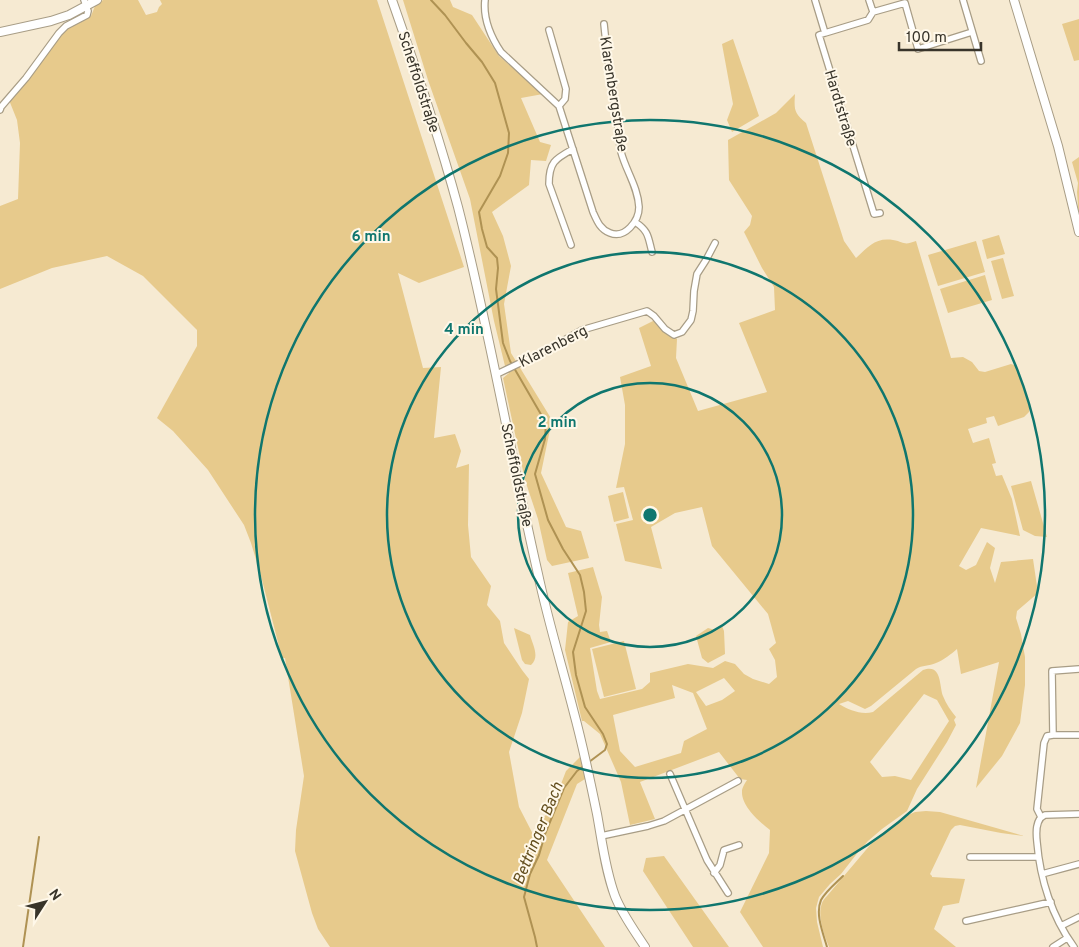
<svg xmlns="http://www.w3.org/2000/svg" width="1079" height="947" font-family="Overpass,sans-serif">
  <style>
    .green { fill: #e7ca8c; fill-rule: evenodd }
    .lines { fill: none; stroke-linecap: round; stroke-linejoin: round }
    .stream { stroke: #af9253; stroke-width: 2 }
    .street-casing { stroke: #a89d86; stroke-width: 8 }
    .secondary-casing { stroke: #a89d86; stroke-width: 10 }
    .street { stroke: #fff; stroke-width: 5.5 }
    .secondary { stroke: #fff; stroke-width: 8 }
    .ring { fill: none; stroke: #0f766e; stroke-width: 2.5 }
    .labels { text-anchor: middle; stroke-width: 4; stroke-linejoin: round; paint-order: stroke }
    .street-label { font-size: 15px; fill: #38342a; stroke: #fff8e9 }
    .water-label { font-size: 16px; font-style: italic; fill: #634e1d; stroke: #fff8e9 }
    .centre { fill: #0f766e; stroke: #fff8e9; stroke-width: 2.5 }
    .ring-label { font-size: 15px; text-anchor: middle; font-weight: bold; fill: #0f766e; stroke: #fff8e9; stroke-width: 4; stroke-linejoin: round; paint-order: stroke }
  </style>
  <rect width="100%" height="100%" fill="#f6ead2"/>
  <path class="green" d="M103 0H138L146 15 157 12 159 7 162 4 160 0H377L464 267 419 283 398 273 423 368 441 367 434 438 455 434 461 451 456 468 469 464 468 525 471 557 491 586 487 605 500 621 504 643 522 670 529 679 522 713 509 752 519 807 537 842 541 832 544 817 551 810 566 771 581 756 585 779 577 784 547 860 605 947H330L318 929 312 913 295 851 296 830 304 776 285 658H282L261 576 251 543 244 525 208 470 173 431 157 418 197 346V330L143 276 107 256 52 268 0 289V206L18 199 20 143 17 120 9 100 61 33 91 16 95 6Z
    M403 0H450L453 7 472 15 499 56 543 94 521 98 540 142 551 145 546 161 531 160 529 185 492 212 503 236 511 266 504 304 511 353 552 420 541 473 566 527 581 531 589 558 552 566 547 560 538 519 525 480 503 378 509 373 505 366 494 321 470 199 428 80Z
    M1079 19V60L1074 61 1062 24Z
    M733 39 759 116 732 132 727 120 733 104 722 44Z
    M795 94C794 110 794 113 806 123L844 241 856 258C867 248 875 237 893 240 905 242 903 246 916 241L951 358 963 357 972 362 979 371 985 372 1011 364 1014 365 1017 368 1029 407V412L1024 417 998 426 994 416 986 418 987 423 968 429 973 443 989 438 996 463 992 464 996 476 1002 475 1012 499 1020 536 981 528 959 566 966 570 976 565 987 542 995 548 990 568 995 583 1001 562 1033 559 1038 593 1017 611 1016 618 1021 634 1025 657V685L1020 723 1002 756 976 788 999 662 961 674 957 649C951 654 944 660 936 663 929 666 922 665 916 669L871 706 865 709 848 701 839 704C849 710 861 715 873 712L923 670C942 663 939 685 943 696 946 704 951 711 956 717L954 720 956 725 947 742 917 789 907 811 882 829 868 841 859 851 841 874 830 884 819 897 816 908 817 922 823 947H763L740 912 769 853 770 830C760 822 741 806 742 791 742 788 745 783 747 780L740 779 719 752 640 782 655 819 630 825 621 782 600 734 584 721H582L565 650 568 622 578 616 568 573 593 567 602 597 599 625 600 632 607 631 611 642 590 648 597 691 600 699 642 689 650 682V673L688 664 713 668 725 661 735 664 744 674 753 679 769 684 777 677 775 660 769 649 776 643 768 614 712 546 702 507 675 513 651 527 662 569 625 561 616 524 633 520 624 487 616 488 625 444V405L620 377 651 366 639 328 655 320 663 331 677 339 676 358 698 411 767 392 739 323 775 310 774 287 762 268 744 232 750 225 752 216 729 180 728 140 776 113ZM724 678 735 691 722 700 706 706 696 692ZM672 685 693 693 707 729 684 741 681 753 635 767 620 751 613 715 675 698ZM924 694 937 700 949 721 911 780 895 776 882 777 870 762Z
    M1079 157V220L1077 192 1078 183 1072 162Z
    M999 235 1005 254 987 259 982 240Z
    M976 241 985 272 938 286 928 255Z
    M1003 258 1014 296 1002 299 991 261Z
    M985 275 992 300 948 313 940 289Z
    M1031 481 1047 537 1035 536 1023 530 1011 486Z
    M623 492 629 518 614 522 608 496Z
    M722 626 724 631 725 654 708 663 702 658 696 636 708 628 715 630Z
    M514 628 530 635C533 645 540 657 531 665L525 664 522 660Z
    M624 641 636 689 604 697 592 649Z
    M926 811 940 812 1024 836 1001 833 960 825 955 826 951 830 930 874 932 876V877L965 879 959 903 943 906 934 929 956 947H829C824 935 817 916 822 903 823 900 825 898 827 896L876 838 906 816 915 812Z
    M664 856 729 947H693L643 871 646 858Z"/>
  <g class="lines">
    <path class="stream" d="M431 0 445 15 466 43 482 62 495 83 509 133 508 153 500 176 479 212 482 229 487 247 497 258 498 268 496 289 503 343 510 361 546 423 545 439 535 474 548 520 563 549 580 575 584 592 586 611 573 652 576 675 585 707 603 734 607 744 605 750 589 762
      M23 947 39 837
      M537 947 535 937 524 897 530 874 539 855 545 834 564 788 577 771 585 765
      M827 947C823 933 815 914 821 900 826 891 836 883 843 876"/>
    <g class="street-casing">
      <path id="street" d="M485 0C483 19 491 37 501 52L559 106 593 212C597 221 600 229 610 233 625 239 639 221 639 207 638 187 626 171 621 152 619 142 618 129 617 118 612 87 607 55 604 24
        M815 0 825 33 819 35 874 214 880 213
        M869 0 873 12
        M963 0 981 61
        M549 30 566 89 565 99 559 106
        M825 33 868 20 873 12 905 3 918 49 972 32
        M0 110 1 107 26 78 59 33 66 26 87 15 88 11 84 0
        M635 222C649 231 648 237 652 252
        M571 245 549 184C549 162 555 159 573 149
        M497 374 547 350 582 330 647 311 654 316 665 329 674 335 682 332 691 320 693 311 694 291 697 274 706 260 715 243
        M1079 669 1052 671 1053 735H1079
        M670 774 707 860 728 893
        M1041 817 1037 809 1044 743 1047 736 1053 735
        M601 836 648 826 664 821 738 781
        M970 857H1038
        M714 873 720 865 724 850 739 845
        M1042 874 1079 864
        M966 921 1051 902
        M1061 926 1079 917
        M1053 947 1067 938
        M1074 947C1052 917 1040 879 1037 842 1036 833 1035 819 1045 815L1079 814"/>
    </g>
    <g class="secondary-casing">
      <path id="secondary" d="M392 0C416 68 439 137 458 207 489 328 510 452 538 574 548 621 562 666 574 713 583 746 590 780 597 814 602 841 605 869 615 896 622 914 634 930 645 947
        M1014 0 1058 146 1079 232
        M0 32 51 21 69 15 97 0"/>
    </g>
    <use href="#street" class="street"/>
    <use href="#secondary" class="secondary"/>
  </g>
  <g class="ring">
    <circle cx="650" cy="515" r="132"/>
    <circle cx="650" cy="515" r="263"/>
    <circle cx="650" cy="515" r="395"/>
  </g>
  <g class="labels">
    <g class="street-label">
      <text transform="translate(419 82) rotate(72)" y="5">Scheffoldstraße</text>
      <text transform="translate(614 94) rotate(81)" y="5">Klarenbergstraße</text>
      <text transform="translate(841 108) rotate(73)" y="5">Hardtstraße</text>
      <text transform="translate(553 346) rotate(-27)" y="5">Klarenberg</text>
      <text transform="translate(517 475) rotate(78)" y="5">Scheffoldstraße</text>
    </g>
    <g class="water-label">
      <text transform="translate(537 833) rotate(-68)" y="6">Bettringer Bach</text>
    </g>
  </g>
  <circle cx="650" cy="515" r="8" class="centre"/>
  <g class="ring-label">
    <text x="371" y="241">6 min</text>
    <text x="464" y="334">4 min</text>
    <text x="557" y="427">2 min</text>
  </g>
  <g transform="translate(45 902) rotate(54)" stroke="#fff8e9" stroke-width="4" paint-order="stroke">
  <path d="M0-4L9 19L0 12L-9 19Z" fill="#38342a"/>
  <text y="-8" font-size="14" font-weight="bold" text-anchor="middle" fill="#38342a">N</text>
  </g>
  <path d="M899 42v8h82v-8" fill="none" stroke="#38342a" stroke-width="2.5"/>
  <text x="906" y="42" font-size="15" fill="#38342a" stroke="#fff8e9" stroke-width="4" paint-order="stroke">100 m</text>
</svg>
